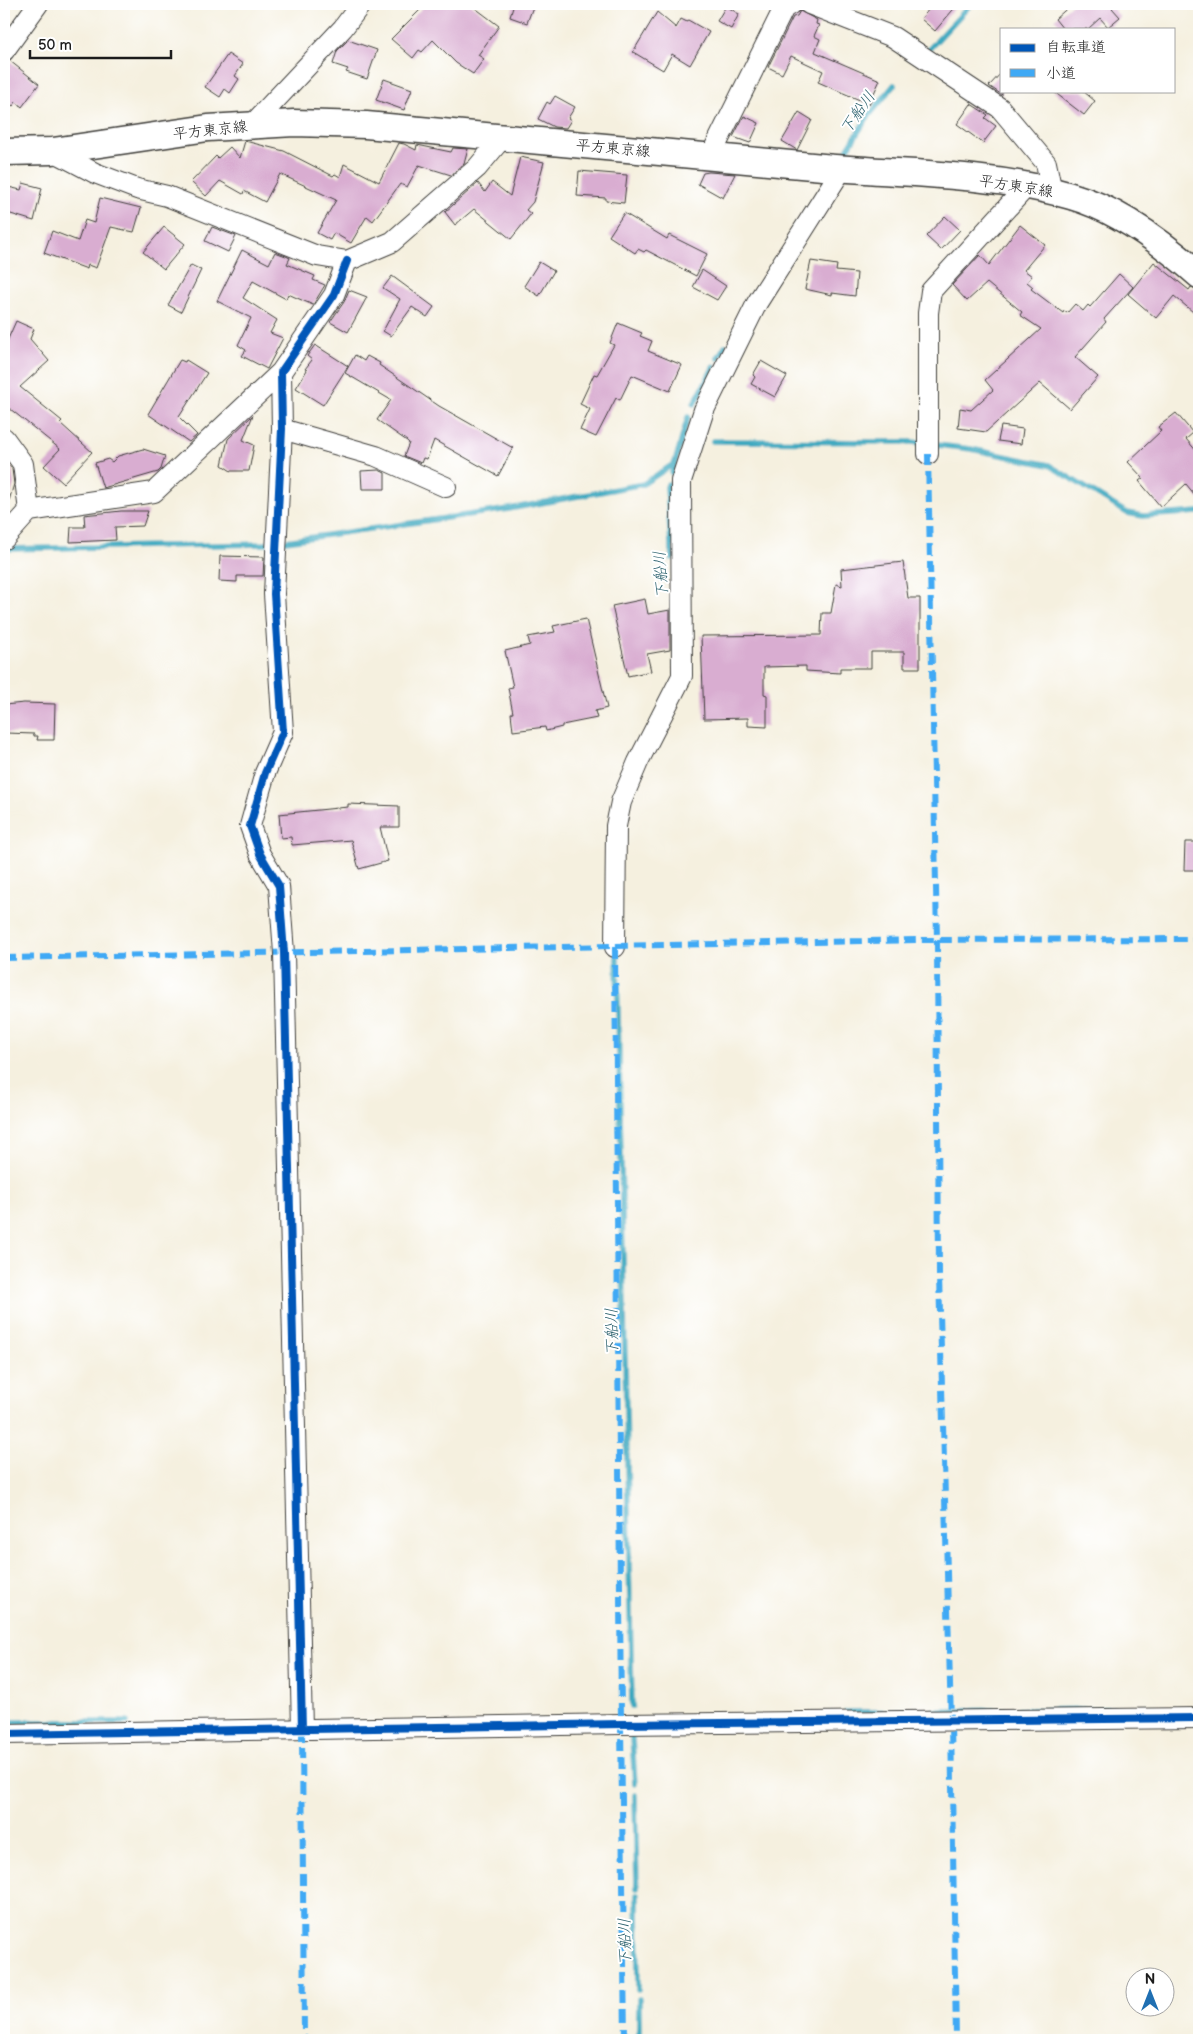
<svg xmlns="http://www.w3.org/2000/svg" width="1203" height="2044" font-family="'Balsamiq Sans','Klee One',sans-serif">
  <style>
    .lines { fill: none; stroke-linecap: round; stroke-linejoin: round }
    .stream { stroke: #3ea8bf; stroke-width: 5.5 }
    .building { fill: #d9add1 }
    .minor-casing { stroke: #3d3c39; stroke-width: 22 }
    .major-casing { stroke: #3d3c39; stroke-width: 29 }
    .minor { stroke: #fff; stroke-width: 20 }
    .major { stroke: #fff; stroke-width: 26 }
    .quiet { stroke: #3fa9f5; stroke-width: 6; stroke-dasharray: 12 6; stroke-linecap: butt }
    .cycleway-casing { stroke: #fff; stroke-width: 11 }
    .cycleway { stroke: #0057b8; stroke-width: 8 }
    .labels { text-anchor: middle; stroke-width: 4; stroke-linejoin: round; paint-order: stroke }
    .street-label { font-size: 15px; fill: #1c1c1c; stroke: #fff }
    .water-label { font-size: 16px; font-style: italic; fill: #2d626e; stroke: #fff }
  </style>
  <rect width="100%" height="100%" fill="#fff"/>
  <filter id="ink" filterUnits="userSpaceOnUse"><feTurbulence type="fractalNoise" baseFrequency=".02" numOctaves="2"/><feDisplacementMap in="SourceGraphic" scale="10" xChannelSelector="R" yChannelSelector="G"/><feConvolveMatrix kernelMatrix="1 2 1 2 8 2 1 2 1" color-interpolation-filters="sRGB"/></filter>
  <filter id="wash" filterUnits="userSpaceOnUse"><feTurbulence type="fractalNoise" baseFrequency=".0096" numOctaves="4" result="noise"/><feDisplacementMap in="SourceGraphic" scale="20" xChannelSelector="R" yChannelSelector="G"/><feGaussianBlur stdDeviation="1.12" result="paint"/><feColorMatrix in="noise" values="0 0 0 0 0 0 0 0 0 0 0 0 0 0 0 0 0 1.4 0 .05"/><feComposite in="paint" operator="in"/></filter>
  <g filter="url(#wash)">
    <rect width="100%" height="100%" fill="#f5f0df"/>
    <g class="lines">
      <path class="stream" d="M930 48 971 4
        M844 155 867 118 894 85
        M718 358 725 346
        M694 404 714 366
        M713 441 912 442 971 449 1049 465 1127 513 1143 516 1199 512
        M672 473 688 417
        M668 484 667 487 672 558
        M4 549 265 544 509 509 643 484 675 463
        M617 958 632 1706
        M846 1712 1117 1709
        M4 1722H127
        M632 1738 635 1784
        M635 1795 637 1888
        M637 1895 638 1989
        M639 1999V2040"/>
    </g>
    <g id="blocks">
      <path class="building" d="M426 4H470L499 26 478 55 484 59 473 74 456 63 433 40 422 52 419 50 413 58 391 39Z
        M514 4H534L527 23 510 17Z
        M933 4H958L935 31 921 19Z
        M1072 4H1116L1112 8 1120 17 1108 27 1100 18 1088 29H1063L1055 19Z
        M726 6 739 14 731 29 717 21Z
        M800 11 817 20 816 24 819 25 814 36 820 39 815 52 880 80 869 104 818 82 823 71 791 56 782 74 768 67 793 17 797 16Z
        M657 12 676 28 681 19 687 22 688 20 709 32 690 65 672 54 663 70 633 52Z
        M348 40 377 50 367 79 346 72 348 69 333 64 337 51Z
        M228 54 243 64 235 76 239 79 230 93 225 89 220 97 205 87Z
        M10 61 39 84 22 107 16 102 13 106 4 99V63Z
        M1002 72V95L989 86Z
        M384 79 412 89 404 110 376 100Z
        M1053 91H1083L1095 101 1084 115Z
        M555 96 575 107 568 118 571 120 566 128 554 127 538 119 547 102 550 104Z
        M971 104 988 115 985 118 996 126 983 143 957 124Z
        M799 112 812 120 797 150 782 141Z
        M744 116 759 123 750 143 733 137Z
        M245 141 284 151 333 176 335 174 340 177 344 164 379 182 399 143 404 144 416 150 417 145 451 152 453 148 468 149 464 164 451 175 419 165 407 187 400 184 373 221 367 216 351 243 334 233 330 240 317 233 336 200 280 174 265 202 244 191 243 194 220 181 206 196 191 182 216 156 218 158 230 147 240 158Z
        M520 157 544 162 533 202 526 210 531 214 511 239 474 209 455 225 445 212 478 183 485 192 492 182 510 196Z
        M579 171 627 175 624 203 606 201V198L577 196Z
        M709 172 735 174 723 198 698 184 703 173Z
        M23 183 42 188 34 221 4 212V186L21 190Z
        M100 198 141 208 134 232 111 227 96 268 88 265 87 269 44 253 52 231 78 241 85 220 94 223Z
        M624 213 667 239 669 235 707 254 696 276 646 250 644 252 638 249 635 253 609 236Z
        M945 216 960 230 941 250 926 236Z
        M1020 225 1045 245 1024 270 1032 276 1027 282 1033 287 1031 289 1063 313 1064 311 1067 313 1075 304 1083 311 1088 305 1090 307 1119 274 1133 287 1104 319 1106 322 1075 357 1098 377 1070 409 1040 383 986 432 958 428 960 408 971 410 993 390 985 380 1041 329 1020 315 1022 312 987 283 967 301 952 285 980 255 989 265Z
        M164 227 185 244 164 269 143 252Z
        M212 227 236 236 228 252 205 241Z
        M242 250 269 264 275 252 286 256 290 258 287 264 315 276 313 280 325 285 313 305 288 294 286 299 253 281 243 298 277 320 270 333 283 338 267 369 242 356 246 350 238 345 251 318 217 301Z
        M811 261 837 265 836 271 857 273 855 296 832 293V295L805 289Z
        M539 262 554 271 539 296 524 286Z
        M1154 262 1189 290 1191 287 1199 290V317L1174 296 1156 318 1128 294Z
        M191 265 201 270 181 312 168 305Z
        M702 270 726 286 717 300 693 287Z
        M392 276 434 307 427 317 412 307 391 336 383 331 400 299 383 288Z
        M349 290 367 297 348 332 330 322 344 302Z
        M16 321 34 329 30 339 49 361 20 387 62 421 60 423 92 452 63 483 44 466 60 449 4 404V348Z
        M618 323 642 333 640 336 652 341 648 351 682 365 670 391 632 375 620 400 616 398 596 437 580 430 590 409 580 404 594 374 597 375 614 345 610 343Z
        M315 345 348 366 323 405 296 388 307 370 305 369 312 360 307 356Z
        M355 355 364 361 367 356 380 363 379 365 439 406 513 448 498 476 434 440 427 459 423 458 421 463 404 456 409 443 407 441 377 420 391 400 345 373Z
        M180 360 185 362 186 360 207 373 179 417 197 435 189 442 148 414Z
        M761 361 787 376 775 397 751 384 755 377 753 375Z
        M1176 413 1193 433 1186 439 1199 454V500L1186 484 1161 507 1139 481 1143 478 1128 462 1161 431 1158 427Z
        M253 415 243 440 254 445 249 471H231L222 465 228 439Z
        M1001 426 1023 429 1021 444 998 441Z
        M143 449 165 456 161 469 158 472 103 488 95 463 108 459 112 462 118 456Z
        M4 459 12 469 14 484 8 504 4 503Z
        M379 470 385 473V489H362L361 471Z
        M121 511H148L143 526 115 527 116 540 70 542 71 527H85L84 515Z
        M220 556 264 557 263 576H237V582L219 581Z
        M903 562 908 598H920V668H904V652H871V668H840V673L806 671V666L764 667V694L767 695V727L748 726V718L704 719 701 636 821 635 822 613H831L836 584 842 586 841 569Z
        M645 599 648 614 670 610V650L647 654 651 671 628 676 612 606Z
        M586 619 607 708 595 711 597 718 562 725V727L546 731 545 727 513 731 511 713H513L508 688 513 687 505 651 530 645 528 637 555 632 553 626Z
        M24 703 55 704 54 740H37L38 736H34V734L6 733 4 705Z
        M348 804 399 806V827H380L388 861 359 869 351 840 292 845 291 837 281 838 279 814 348 807Z
        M1185 842H1199V870H1184Z"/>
    </g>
  </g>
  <g filter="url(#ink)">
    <use href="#blocks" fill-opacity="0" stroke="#3d3c39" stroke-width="1"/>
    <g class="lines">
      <g class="minor-casing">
        <path id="minor" d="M809 4 893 37 1000 108 1046 163 1052 192
          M4 51 38 4
          M251 126 343 28 361 4
          M53 151 95 173 137 189 167 196 317 256 347 261 392 242 477 168 502 138
          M710 157 784 8 791 4
          M282 429 376 456 446 487
          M4 438 23 464 29 511 4 539
          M928 454V313L931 291 1027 186
          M29 511 154 492 281 372
          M615 947 616 826 621 802 638 762 682 676 681 481 704 410 757 303 842 169
          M302 1729 284 953 279 886 260 854 250 826 265 773 283 732 274 594 282 429 281 372 334 295 347 261
          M4 1734 621 1724 1199 1718"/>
      </g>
      <g class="major-casing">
        <path id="major" d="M4 152 53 151 208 128 294 123 366 125C518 139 671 153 823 167 905 174 991 173 1071 196 1117 209 1164 244 1199 275"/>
      </g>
      <use href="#minor" class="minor"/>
      <use href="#major" class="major"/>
      <path class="quiet" d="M928 454 937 940 939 1275 951 1721 956 2040
        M615 947 621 1724 625 2040
        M4 958 919 940 1199 939
        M302 1729 304 2040"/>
      <g class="cycleway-casing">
        <path id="cycleway" d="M302 1729 284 953 279 886 260 854 250 826 265 773 283 732 274 594 282 429 281 372 334 295 347 261
          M4 1734 621 1724 1199 1718"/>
      </g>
      <use href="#cycleway" class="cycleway"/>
    </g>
  </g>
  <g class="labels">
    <g class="street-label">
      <text transform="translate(210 130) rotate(-6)" y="5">平方東京線</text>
      <text transform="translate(613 148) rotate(5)" y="5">平方東京線</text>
      <text transform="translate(1016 186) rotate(9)" y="5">平方東京線</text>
    </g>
    <g class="water-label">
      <text transform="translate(857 112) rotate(-55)" y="6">下船川</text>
      <text transform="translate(660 575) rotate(-94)" y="6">下船川</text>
      <text transform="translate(611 1332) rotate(-91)" y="6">下船川</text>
      <text transform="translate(624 1942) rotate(-91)" y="6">下船川</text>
    </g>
  </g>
  <rect width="1203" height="2044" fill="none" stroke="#fff" stroke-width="20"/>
  <rect x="1000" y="28" width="175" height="65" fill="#ffffff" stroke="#a4a4a4"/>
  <rect x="1010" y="44" width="25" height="8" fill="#0057b8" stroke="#a4a4a4"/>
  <text x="1046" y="52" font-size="15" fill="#1c1c1c">自転車道</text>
  <rect x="1010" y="69" width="25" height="8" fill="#3fa9f5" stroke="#a4a4a4"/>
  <text x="1046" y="78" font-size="15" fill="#1c1c1c">小道</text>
  <g transform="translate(1150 1992)"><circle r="24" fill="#ffffff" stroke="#a4a4a4"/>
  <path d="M0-4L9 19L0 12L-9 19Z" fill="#1f6fb2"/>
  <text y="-8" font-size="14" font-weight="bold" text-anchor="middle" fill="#1c1c1c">N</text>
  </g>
  <path d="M30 50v8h141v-8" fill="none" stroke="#1c1c1c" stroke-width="2.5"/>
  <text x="38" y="50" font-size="15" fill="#1c1c1c" stroke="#ffffff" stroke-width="4" paint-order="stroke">50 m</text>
</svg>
